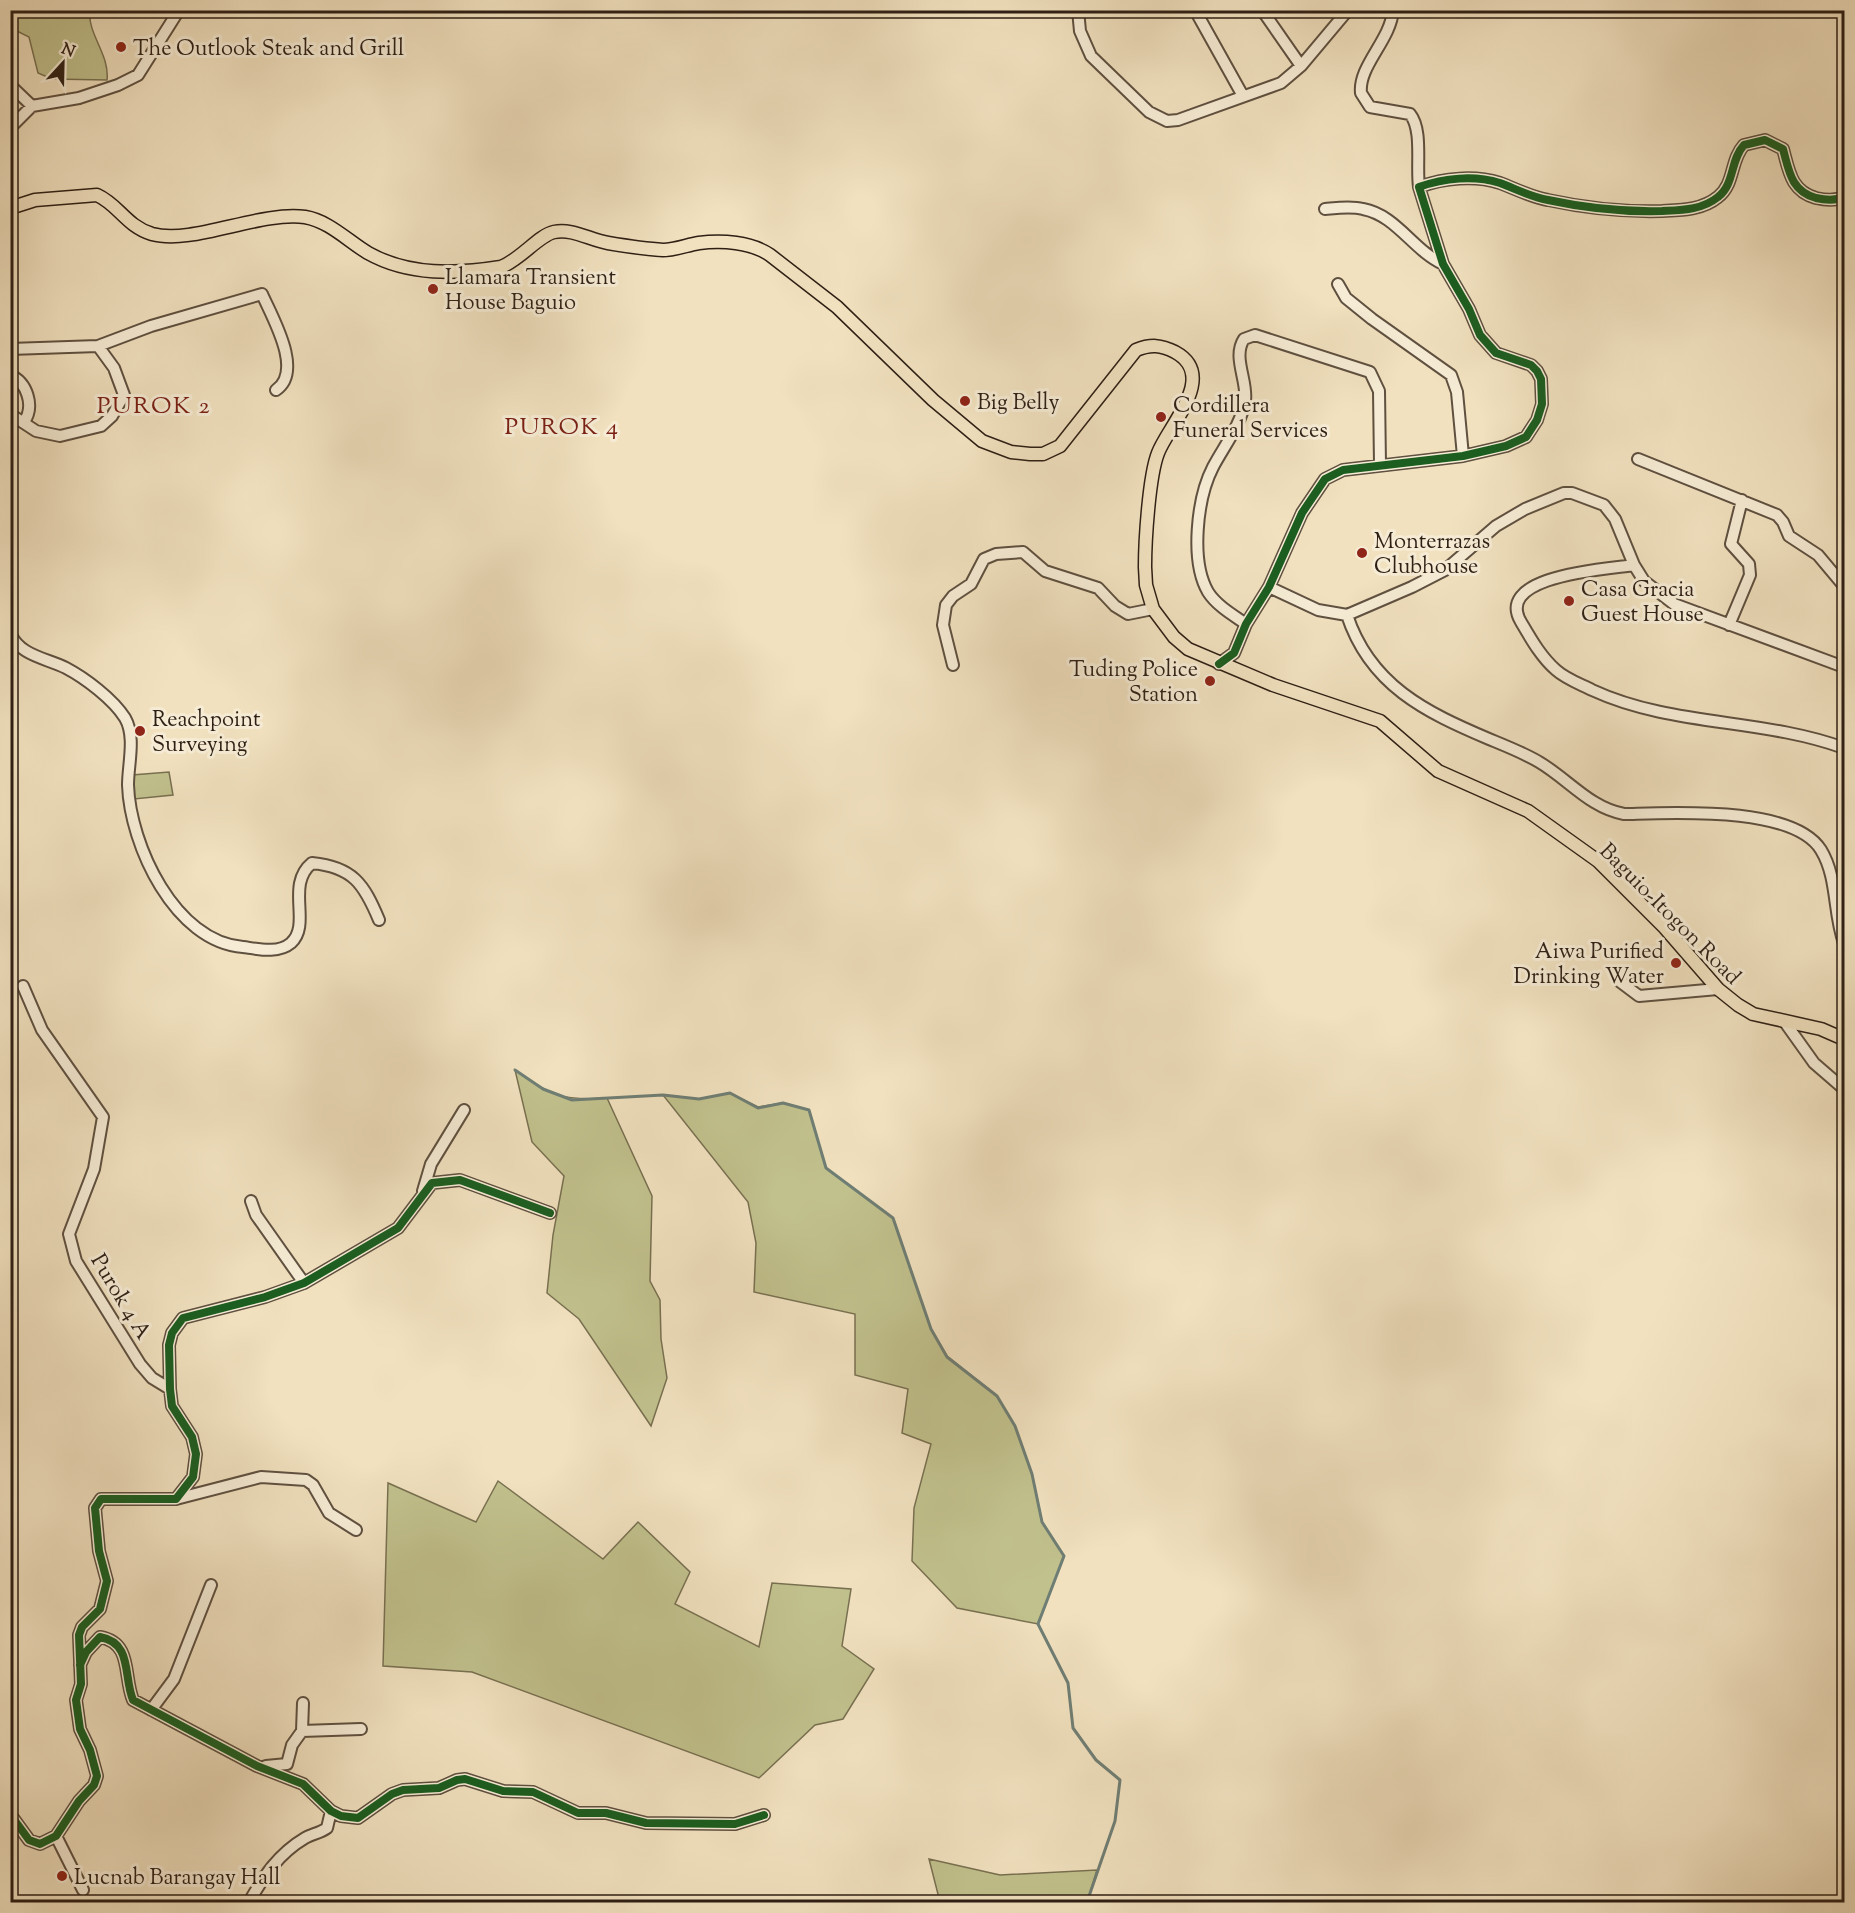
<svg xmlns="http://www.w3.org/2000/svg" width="1855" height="1913" font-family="'Sorts Mill Goudy',serif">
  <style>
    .green { fill: #c1c18d; stroke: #787051; stroke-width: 1.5 }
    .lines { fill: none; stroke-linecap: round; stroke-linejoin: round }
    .stream { stroke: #6f7e74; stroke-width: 3 }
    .minor-casing { stroke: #5f5040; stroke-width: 14 }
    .major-casing { stroke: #2e1f15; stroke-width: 15 }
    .minor { stroke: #f6ecd5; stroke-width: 10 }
    .major { stroke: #f1e1bf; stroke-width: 12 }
    .cycleway-casing { stroke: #f6ecd5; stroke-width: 11 }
    .cycleway { stroke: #1b5e20; stroke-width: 8 }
    .poi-dot { fill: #8f2418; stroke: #f6ecd5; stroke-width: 2 }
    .labels { text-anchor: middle; stroke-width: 6; stroke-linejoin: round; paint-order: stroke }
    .poi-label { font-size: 22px; fill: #2e1f15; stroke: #f6ecd5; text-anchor: start }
    .street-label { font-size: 22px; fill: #2e1f15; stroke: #f6ecd5 }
    .neighbourhood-label { font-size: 24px; letter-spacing: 1.5px; fill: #7a1f14; stroke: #f6ecd5 }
  </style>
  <rect width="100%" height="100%" fill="#f1e1bf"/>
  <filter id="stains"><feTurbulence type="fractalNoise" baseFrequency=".00333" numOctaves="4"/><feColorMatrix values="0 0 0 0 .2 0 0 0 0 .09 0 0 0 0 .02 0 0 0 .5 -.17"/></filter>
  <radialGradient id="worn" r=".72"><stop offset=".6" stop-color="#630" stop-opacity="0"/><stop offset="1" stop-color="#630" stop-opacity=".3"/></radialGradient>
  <path class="green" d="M11 10 90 11C87 33 110 55 107 80L52 79 38 73 29 37 17 31 11 32Z
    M169 772 173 795 134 799 132 775Z
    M515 1070C552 1096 561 1101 607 1098L652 1196 650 1281 660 1300 661 1339 667 1378 651 1426 579 1319 547 1293 553 1235 564 1176 532 1142Z
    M730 1093 758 1107 783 1103 809 1110 826 1168 893 1218 931 1329 947 1356 997 1396 1015 1426 1032 1474 1042 1522 1064 1556 1038 1624 957 1608 912 1561 914 1508 931 1444 902 1433 908 1389 855 1375V1314L754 1292 756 1243 748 1202 663 1095 699 1099Z
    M498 1481 603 1559 638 1522 690 1572 675 1604 759 1647 772 1583 851 1589 842 1646 874 1669 843 1719 815 1725 759 1778 472 1672 383 1666 388 1483 476 1522Z
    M929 1859 1000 1875 1097 1870 1087 1902H940Z"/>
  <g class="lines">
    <path class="stream" d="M515 1070 543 1089 572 1100 663 1095 699 1099 730 1093 758 1108 783 1103 809 1110 826 1168 893 1218 931 1329 947 1357 997 1396 1015 1426 1032 1474 1042 1522 1064 1556 1038 1624 1068 1683 1073 1728 1096 1760 1120 1780 1115 1821 1087 1902"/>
    <g class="minor-casing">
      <path id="minor" d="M1078 10 1080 31 1091 56 1149 112 1167 121 1178 120 1281 83 1301 66 1348 10
        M1195 10 1243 96
        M1262 10 1301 66
        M1393 10C1391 40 1358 66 1361 93L1370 107 1410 114C1423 130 1416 165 1419 187
        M10 85 32 106
        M10 128 32 106 79 98 118 85 138 75 179 10
        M1325 209C1337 208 1351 206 1363 209 1396 215 1413 250 1443 264
        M1338 284 1346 298 1372 319 1451 375 1457 392 1463 456
        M98 346 151 326 262 294C272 317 304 371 276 390
        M10 349 98 346 114 368 124 395 112 416 101 426 60 436 36 431 10 414
        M10 375C27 382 35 406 24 422
        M1638 459 1777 515 1783 522 1789 536 1818 555 1844 586
        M1634 565C1609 569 1493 575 1521 622 1531 639 1541 657 1556 670 1566 679 1580 684 1592 690 1672 727 1762 718 1844 748
        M1269 587 1318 610 1347 615 1412 587 1445 570 1496 526 1525 509 1564 493H1572L1604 505 1615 519 1634 565 1644 581 1674 604 1844 667
        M1347 615C1370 685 1425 712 1489 739 1506 746 1524 753 1539 762 1568 779 1590 808 1624 814 1670 813 1793 805 1821 850 1838 878 1833 913 1844 943
        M1246 624C1233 615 1217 606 1208 592 1190 561 1197 498 1213 467 1224 446 1241 425 1245 401 1248 381 1232 357 1244 339L1255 335 1370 372 1379 391 1380 465
        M1729 625 1750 575 1749 564 1731 544 1742 500
        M10 633C20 656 46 658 66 668 85 678 113 699 125 718 136 737 128 764 128 785 130 845 175 942 243 947 258 949 278 954 291 943 312 924 285 885 312 863 353 867 364 884 379 920
        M1219 664 1234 653 1246 624 1269 587 1302 513 1325 479 1343 470 1463 456 1506 446 1526 437 1537 420 1542 404 1541 379 1537 371 1531 365 1496 353 1480 335 1469 309 1443 264 1419 187C1444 178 1474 175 1500 183 1516 189 1531 197 1548 200 1585 208 1624 212 1662 211 1682 210 1702 210 1718 197 1735 184 1730 160 1744 145L1765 140 1783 149C1789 171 1791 191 1816 198 1825 200 1835 201 1844 197
        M953 665 943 625 946 605 953 596 971 584 984 559 996 554 1023 552 1045 571 1098 588 1115 606 1128 614 1153 609
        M1619 981 1639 996 1718 989
        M23 986 42 1030 103 1117 94 1169 69 1234 76 1261 140 1364 152 1378 170 1389
        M1784 1021 1814 1063 1844 1089
        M423 1191 431 1164 464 1110
        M251 1201 256 1215 304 1283
        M176 1499 261 1477 306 1480 313 1485 329 1513 356 1530
        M80 1665 86 1652 100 1637C133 1643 123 1676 133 1700L257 1766 303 1784 331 1811 341 1816 358 1818 392 1794 403 1790 439 1788 457 1780 465 1779 503 1791 533 1792 578 1813H606L646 1823 735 1824 764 1815
        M151 1710 174 1679 211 1585
        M302 1731 303 1703
        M266 1766 287 1764 292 1745 302 1731 361 1729
        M10 1814 29 1840 40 1844 56 1836 79 1801 94 1785 97 1776 90 1750 80 1729 76 1700 81 1684 79 1635 82 1627 100 1609 107 1581 99 1551 95 1508 101 1499H176L193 1477 196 1454 192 1437 172 1406 170 1389 169 1345 172 1333 183 1318 265 1297 304 1283 398 1228 432 1183 460 1180 550 1213
        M56 1836 83 1890
        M249 1902C264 1876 278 1854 305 1838 312 1834 320 1833 327 1828L331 1811"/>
    </g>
    <g class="major-casing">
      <path id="major" d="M10 208 35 200 97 195C119 205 126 226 152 234 193 245 259 211 305 217 329 221 348 241 368 253 409 276 457 274 501 267 520 260 539 235 554 232 572 228 590 240 608 243 626 246 645 249 663 250 675 250 687 245 699 243 722 240 751 242 770 255L837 307 933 400 982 441 1011 452 1030 454H1043L1060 446 1136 350C1151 344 1161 345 1175 352 1219 376 1168 426 1158 453 1149 476 1145 541 1145 567L1146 585 1153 609 1174 637 1188 649 1273 685 1380 721 1438 771 1528 811 1598 861 1665 928 1718 989 1738 1005 1753 1014 1821 1029 1844 1039"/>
    </g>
    <use href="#minor" class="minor"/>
    <use href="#major" class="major"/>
    <g class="cycleway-casing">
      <path id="cycleway" d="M1219 664 1234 653 1246 624 1269 587 1302 513 1325 479 1343 470 1463 456 1506 446 1526 437 1537 420 1542 404 1541 379 1537 371 1531 365 1496 353 1480 335 1469 309 1443 264 1419 187C1444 178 1474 175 1500 183 1516 189 1531 197 1548 200 1585 208 1624 212 1662 211 1682 210 1702 210 1718 197 1735 184 1730 160 1744 145L1765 140 1783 149C1789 171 1791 191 1816 198 1825 200 1835 201 1844 197
        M80 1665 86 1652 100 1637C133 1643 123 1676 133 1700L257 1766 303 1784 331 1811 341 1816 358 1818 392 1794 403 1790 439 1788 457 1780 465 1779 503 1791 533 1792 578 1813H606L646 1823 735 1824 764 1815
        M10 1814 29 1840 40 1844 56 1836 79 1801 94 1785 97 1776 90 1750 80 1729 76 1700 81 1684 79 1635 82 1627 100 1609 107 1581 99 1551 95 1508 101 1499H176L193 1477 196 1454 192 1437 172 1406 170 1389 169 1345 172 1333 183 1318 265 1297 304 1283 398 1228 432 1183 460 1180 550 1213"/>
    </g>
    <use href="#cycleway" class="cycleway"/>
  </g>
  <g class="poi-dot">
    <circle cx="121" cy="47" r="6"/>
    <circle cx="433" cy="289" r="6"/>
    <circle cx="965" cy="401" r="6"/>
    <circle cx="1161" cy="417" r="6"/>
    <circle cx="1362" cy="553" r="6"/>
    <circle cx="1569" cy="601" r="6"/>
    <circle cx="1210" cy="681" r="6"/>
    <circle cx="140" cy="731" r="6"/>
    <circle cx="1676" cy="963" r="6"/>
    <circle cx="62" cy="1876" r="6"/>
  </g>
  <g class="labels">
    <g class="poi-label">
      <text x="133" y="55">The Outlook Steak and Grill</text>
      <text x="445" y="284">Llamara Transient<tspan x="445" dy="25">House Baguio</tspan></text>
      <text x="977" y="409">Big Belly</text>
      <text x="1173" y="412">Cordillera<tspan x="1173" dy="25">Funeral Services</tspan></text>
      <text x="1374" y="548">Monterrazas<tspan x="1374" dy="25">Clubhouse</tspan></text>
      <text x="1581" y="596">Casa Gracia<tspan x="1581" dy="25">Guest House</tspan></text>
      <text x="1198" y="676" text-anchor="end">Tuding Police<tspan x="1198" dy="25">Station</tspan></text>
      <text x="152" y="726">Reachpoint<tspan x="152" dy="25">Surveying</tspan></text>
      <text x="1664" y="958" text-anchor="end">Aiwa Purified<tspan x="1664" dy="25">Drinking Water</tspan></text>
      <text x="74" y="1884">Lucnab Barangay Hall</text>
    </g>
    <g class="street-label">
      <text transform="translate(1671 913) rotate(45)" y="8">Baguio-Itogon Road</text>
      <text transform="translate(122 1296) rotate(59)" y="8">Purok 4 A</text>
    </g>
    <g class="neighbourhood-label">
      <text x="154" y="413">PUROK 2</text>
      <text x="562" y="434">PUROK 4</text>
    </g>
  </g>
  <rect width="1855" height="1913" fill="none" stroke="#f1e1bf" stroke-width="36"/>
  <rect x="12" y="12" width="1831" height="1889" fill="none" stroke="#2e1f15" stroke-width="3"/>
  <rect x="18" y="18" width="1819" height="1877" fill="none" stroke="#2e1f15" stroke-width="1.5"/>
  <g transform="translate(63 63) rotate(22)" stroke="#f6ecd5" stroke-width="4.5" paint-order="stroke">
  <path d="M0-4.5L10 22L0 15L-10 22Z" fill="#2e1f15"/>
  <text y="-9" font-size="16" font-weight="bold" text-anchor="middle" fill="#2e1f15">N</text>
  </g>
  <rect width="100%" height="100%" filter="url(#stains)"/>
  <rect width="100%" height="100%" fill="url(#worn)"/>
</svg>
